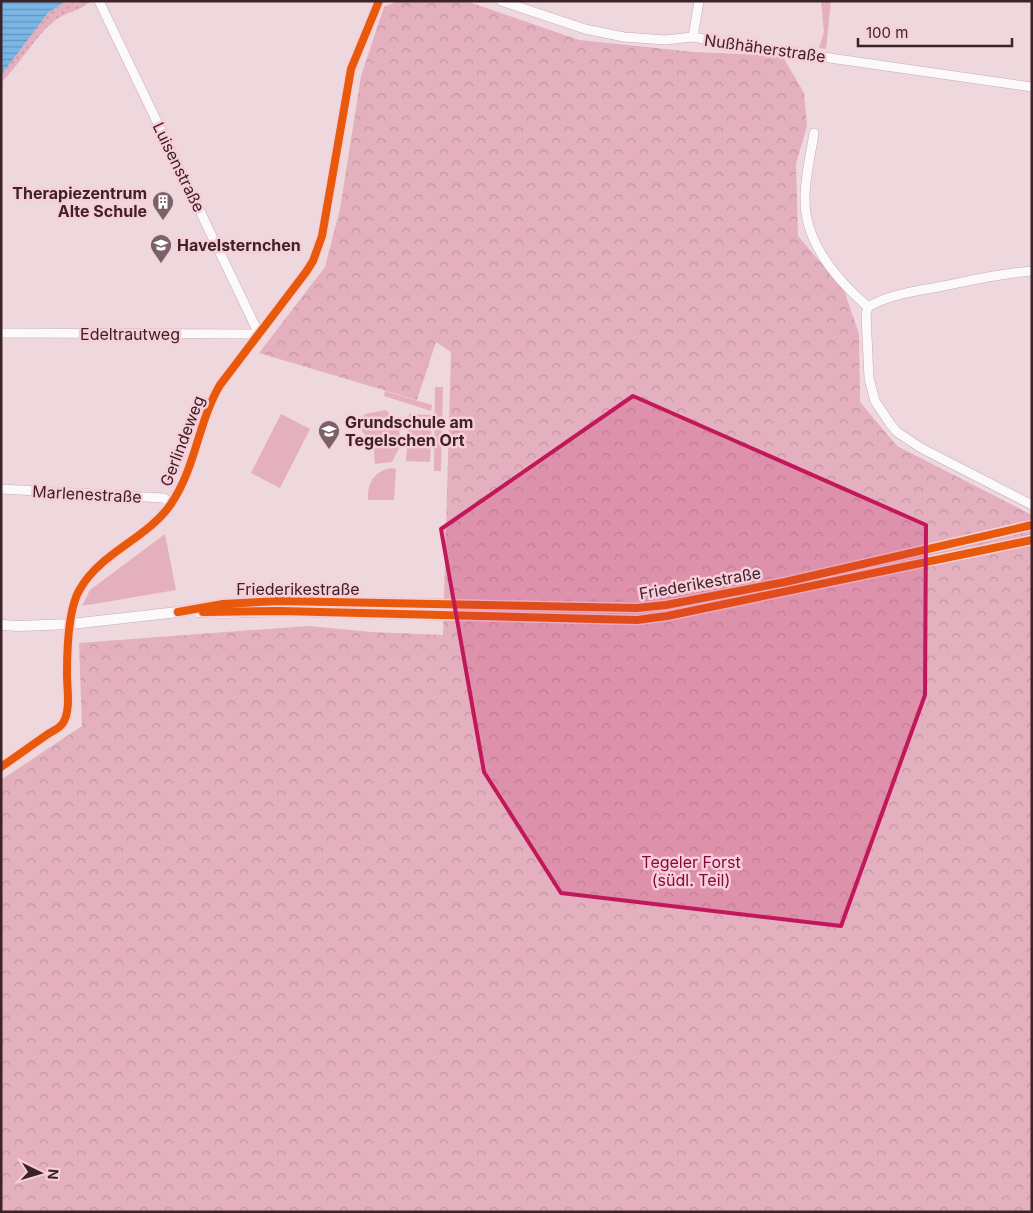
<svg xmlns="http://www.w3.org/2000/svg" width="1033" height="1213" font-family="Inter,sans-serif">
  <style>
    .grass { fill: url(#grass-dots) }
    .forest { fill: url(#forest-crowns) }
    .park { fill: #e4afbe }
    .water { fill: url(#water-rules) }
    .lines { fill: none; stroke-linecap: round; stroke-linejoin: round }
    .minor-casing { stroke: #c3adb2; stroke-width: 10 }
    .tertiary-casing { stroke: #c3adb2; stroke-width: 11 }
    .minor { stroke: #fcf9fa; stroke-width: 9 }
    .tertiary { stroke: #fcf9fa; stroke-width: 10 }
    .cycleway-casing { stroke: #f8ced8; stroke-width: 11 }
    .cycleway { stroke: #e8590c; stroke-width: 8 }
    .marked { fill: #c2185b; fill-opacity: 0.2; stroke: #c2185b; stroke-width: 4; stroke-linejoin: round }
    .labels { text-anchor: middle; stroke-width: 5; stroke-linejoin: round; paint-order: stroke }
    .street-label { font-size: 16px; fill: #3c2229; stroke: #f8ced8 }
    .poi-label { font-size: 16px; font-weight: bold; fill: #3c2229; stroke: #f8ced8; text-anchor: start }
    .park-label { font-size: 16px; fill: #880643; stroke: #f8ced8 }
  </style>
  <defs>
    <pattern id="grass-dots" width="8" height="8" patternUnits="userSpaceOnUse" patternTransform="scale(1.25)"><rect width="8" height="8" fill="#e4afbe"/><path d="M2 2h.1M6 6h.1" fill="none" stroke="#c496a3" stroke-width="1.8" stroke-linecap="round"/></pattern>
    <pattern id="forest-crowns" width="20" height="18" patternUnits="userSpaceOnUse" patternTransform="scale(1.25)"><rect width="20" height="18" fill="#e4afbe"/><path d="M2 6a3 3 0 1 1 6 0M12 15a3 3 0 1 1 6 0" fill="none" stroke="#c496a3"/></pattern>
    <pattern id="water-rules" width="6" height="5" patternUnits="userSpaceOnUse" patternTransform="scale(1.25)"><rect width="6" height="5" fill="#7ab7e6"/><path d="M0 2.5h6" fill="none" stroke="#6594ba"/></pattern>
  </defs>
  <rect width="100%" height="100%" fill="#eed8dd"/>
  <path class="grass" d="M66 1H91C81 11 65 12 54 21 33 39 20 64 1 83V75L17 52 48 13Z"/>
  <path class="forest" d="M398 1H466L579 40 694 52 765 55 783 57 804 93 807 126 796 164 798 236 844 290 859 334 860 402 897 446 1032 515V1212H1V780L82 726 79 643 308 626 372 632 443 635 451 352 436 342 417 400 259 353 325 267 340 209 361 76 384 7Z"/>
  <path class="park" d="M821 1H831L826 49 819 48 824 32Z
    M435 387H443L441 471H434Z
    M385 391 432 405 431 411 384 396Z
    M386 410 399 424 400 446 392 462 375 464C374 458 375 448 371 443 365 431 353 430 365 414Z
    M281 414 310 429 280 488 251 473Z
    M409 414 432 415 430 462 406 461Z
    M392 468 396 469 394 500H368C367 483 375 470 392 468Z
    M165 534 176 590 82 606 90 590Z"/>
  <path class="water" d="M1 1H66L48 13 1 75Z"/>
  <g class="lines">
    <g class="minor-casing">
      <path id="minor" d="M99 1 259 334
        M501 1 585 29 624 37 665 40 693 37 732 44 743 47 778 52 792 51 809 55 1032 87
        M693 37 699 1
        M814 133C811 154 805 176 805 198 804 242 837 280 868 307
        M868 307 866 315 869 378 875 401 891 425 897 432 921 448 1032 505
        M868 307C889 294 918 291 943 286 973 280 1002 273 1032 271
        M1 333 259 334
        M1 489 164 498 171 504
        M1 767C17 756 32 745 48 734 53 731 60 728 63 723 71 710 67 689 67 674 67 652 68 608 80 589 101 552 147 539 171 504 196 467 198 422 220 385L306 272 313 261 322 236 351 69 379 1"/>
    </g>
    <g class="tertiary-casing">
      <path id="tertiary" d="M199 612 223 613 280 611 637 620 667 616 1032 540
        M1 625 19 626 71 624 178 612 223 604 280 601 637 608 666 605 785 582 1032 525"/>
    </g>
    <use href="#minor" class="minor"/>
    <use href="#tertiary" class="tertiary"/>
    <g class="cycleway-casing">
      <path id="cycleway" d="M178 612 223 604 280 601 637 608 666 605 785 582 1032 525
        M203 612 280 611 637 620 667 616 1032 540
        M1 767C17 756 32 745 48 734 53 731 60 728 63 723 71 710 67 689 67 674 67 652 68 608 80 589 101 552 147 539 171 504 196 467 198 422 220 385L306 272 313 261 322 236 351 69 379 1"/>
    </g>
    <use href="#cycleway" class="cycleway"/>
  </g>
  <path class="marked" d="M633 396 926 525 925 695 841 926 561 893 484 772 441 529Z"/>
  <defs>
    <g id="building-pin" transform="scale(1.125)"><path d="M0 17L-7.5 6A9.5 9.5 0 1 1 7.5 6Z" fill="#7a6268" stroke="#f8ced8"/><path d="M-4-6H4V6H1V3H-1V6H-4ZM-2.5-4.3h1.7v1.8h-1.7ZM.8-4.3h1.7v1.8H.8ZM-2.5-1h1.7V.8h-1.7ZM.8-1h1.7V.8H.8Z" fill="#fff"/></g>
    <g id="school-pin" transform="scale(1.125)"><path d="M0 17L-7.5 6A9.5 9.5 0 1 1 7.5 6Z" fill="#7a6268" stroke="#f8ced8"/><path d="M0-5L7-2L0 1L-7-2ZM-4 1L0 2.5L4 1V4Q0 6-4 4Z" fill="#fff"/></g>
  </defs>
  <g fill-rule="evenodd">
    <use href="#building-pin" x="163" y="202"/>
    <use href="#school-pin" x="161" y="245"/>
    <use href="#school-pin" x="329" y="431"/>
  </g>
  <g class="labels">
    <g class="street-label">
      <text transform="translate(765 48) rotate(8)" y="6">Nußhäherstraße</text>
      <text transform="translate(179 167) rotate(64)" y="6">Luisenstraße</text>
      <text x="130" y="340">Edeltrautweg</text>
      <text transform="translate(182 441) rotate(-69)" y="6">Gerlindeweg</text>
      <text transform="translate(87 494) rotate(3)" y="6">Marlenestraße</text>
      <text transform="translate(700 583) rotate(-10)" y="6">Friederikestraße</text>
      <text x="298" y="595">Friederikestraße</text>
    </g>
    <g class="poi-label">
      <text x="147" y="199" text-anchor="end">Therapiezentrum<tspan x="147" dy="18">Alte Schule</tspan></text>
      <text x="177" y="251">Havelsternchen</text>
      <text x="345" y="428">Grundschule am<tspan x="345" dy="18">Tegelschen Ort</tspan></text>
    </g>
    <g class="park-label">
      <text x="691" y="868">Tegeler Forst<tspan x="691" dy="18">(südl. Teil)</tspan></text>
    </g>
  </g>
  <rect width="1033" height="1213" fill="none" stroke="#3c2229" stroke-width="5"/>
  <g transform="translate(40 1173) rotate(95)" stroke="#f8ced8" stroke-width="4" paint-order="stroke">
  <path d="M0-4L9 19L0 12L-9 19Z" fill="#3c2229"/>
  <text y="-8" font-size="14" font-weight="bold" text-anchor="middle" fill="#3c2229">N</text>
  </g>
  <path d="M858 38v8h154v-8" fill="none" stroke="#3c2229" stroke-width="2.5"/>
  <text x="866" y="38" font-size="15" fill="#3c2229" stroke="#f8ced8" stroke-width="4" paint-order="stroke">100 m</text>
</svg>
